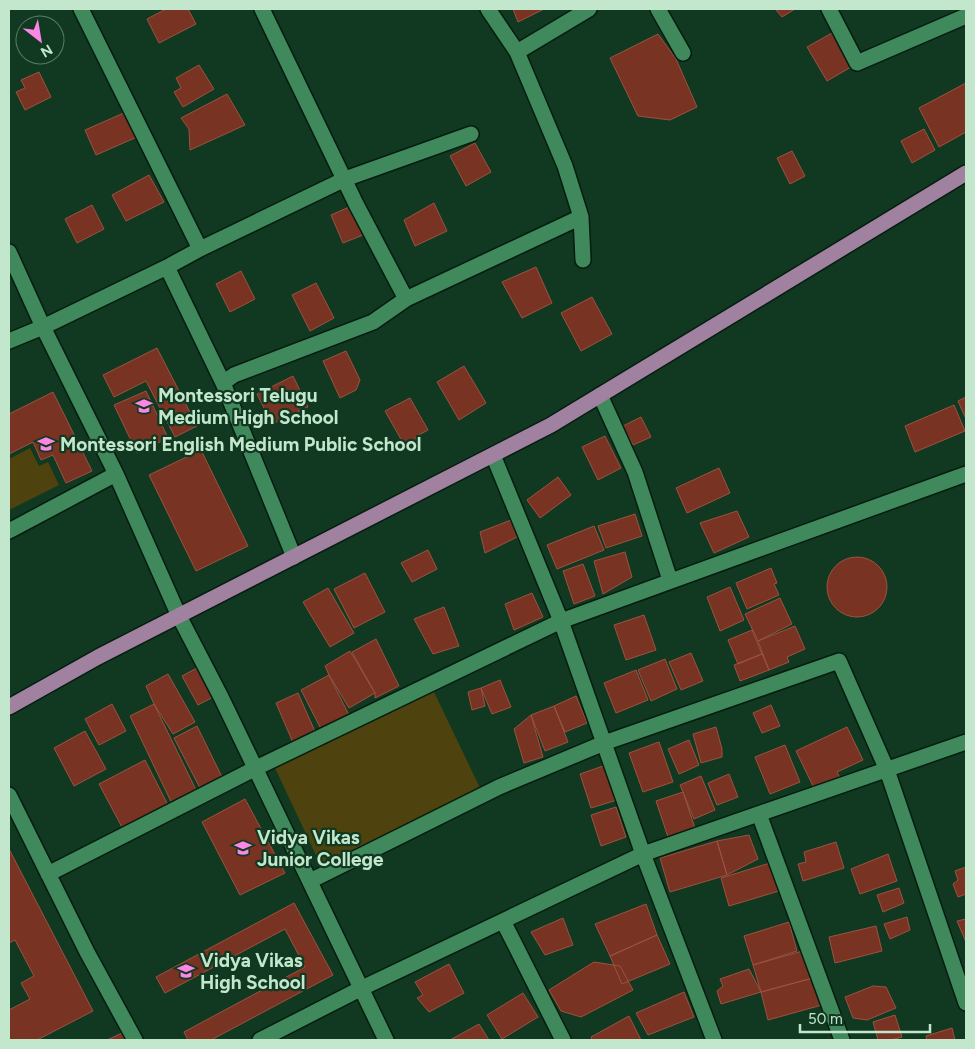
<svg xmlns="http://www.w3.org/2000/svg" width="975" height="1049" font-family="Figtree,sans-serif">
  <style>
    .green { fill: #4e420e }
    .building { fill: #793323; stroke: #9c5241 }
    .lines { fill: none; stroke-linecap: round; stroke-linejoin: round }
    .minor-casing { stroke: #061d0f; stroke-width: 18 }
    .major-casing { stroke: #061d0f; stroke-width: 18 }
    .minor { stroke: #3f895c; stroke-width: 15 }
    .major { stroke: #a081a0; stroke-width: 15 }
    .labels { text-anchor: middle; stroke-width: 4.5; stroke-linejoin: round; paint-order: stroke }
    .poi-label { font-size: 19px; font-weight: bold; fill: #c2e7cd; stroke: #113921; text-anchor: start }
  </style>
  <rect width="100%" height="100%" fill="#113921"/>
  <path class="green" d="M30 448 39 466 48 462 59 485 9 510V459Z
    M434 692 481 790 321 866 275 768Z"/>
  <path class="building" d="M166 9H188L196 24 159 43 147 19Z
    M513 9H544L518 22Z
    M775 9H795L782 17Z
    M832 33 851 67 827 81 807 47Z
    M658 34 676 59 697 107 670 120 638 116 610 58Z
    M199 65 214 89 183 107 174 92 181 88 176 78Z
    M39 72 51 97 25 110 16 92 25 88 21 80Z
    M966 83V132L939 147 919 108Z
    M227 94 245 125 190 150 189 129 181 118Z
    M126 112 137 137 96 155 85 130Z
    M924 129 935 150 912 163 901 141Z
    M475 143 491 172 466 186 450 156Z
    M792 151 805 176 790 184 777 158Z
    M149 175 164 202 126 221 112 195Z
    M434 203 447 231 415 246 404 220Z
    M356 204 367 231 363 235 343 243 331 215Z
    M92 205 104 229 77 243 65 219Z
    M536 267 552 303 522 318 502 282Z
    M241 271 255 299 230 312 216 284Z
    M316 283 334 318 310 331 292 295Z
    M592 297 612 334 581 351 561 313Z
    M157 348 197 426 175 437 146 381 114 397 103 375Z
    M346 351 360 380 356 390 340 398 323 361Z
    M464 366 486 403 459 420 437 382Z
    M293 376 308 407 272 424 257 394Z
    M146 391 168 438 137 453 114 405Z
    M53 392 92 471 66 483 53 455 41 460 33 442 9 454V414Z
    M966 397V419L958 401Z
    M410 398 428 430 415 437 418 444 407 450 385 411Z
    M954 405 965 431 915 452 905 426Z
    M641 417 651 437 633 445 623 426Z
    M605 436 621 468 598 480 582 447Z
    M201 450 248 546 196 571 149 475Z
    M719 468 730 493 687 513 676 488Z
    M558 477 571 495 540 518 527 500Z
    M737 511 749 537 714 553 700 523Z
    M635 514 642 536 606 548 598 526Z
    M511 520 519 536 485 553 480 532Z
    M594 526 604 550 557 569 547 545Z
    M428 550 437 569 412 582 401 563Z
    M625 552 632 577 603 594 594 561Z
    M827 587a30 30 0 1 1 60 0a30 30 0 1 1-60 0Z
    M583 564 595 596 574 604 563 571Z
    M771 568 777 583 774 584 779 595 747 609 736 583Z
    M365 573 385 612 354 628 334 589Z
    M730 587 744 620 720 631 707 597Z
    M328 588 354 633 330 647 303 602Z
    M532 593 543 617 514 630 505 604Z
    M780 598 792 624 758 641 745 614Z
    M444 607 459 646 433 654 414 619Z
    M644 615 656 650 626 660 614 625Z
    M795 626 805 649 787 657 789 662 769 670 758 641Z
    M752 630 762 654 738 664 728 640Z
    M376 639 399 686 375 698V693L352 652Z
    M350 651 375 693 349 708 329 675 325 666Z
    M691 653 703 681 681 690 669 662Z
    M762 654 769 670 740 681 734 665Z
    M665 659 677 689 651 701 638 670Z
    M199 667 215 696 198 705 182 676Z
    M636 670 648 700 616 713 604 683Z
    M168 674 195 722 173 734 154 704 146 686Z
    M329 675 350 717 322 731 301 690Z
    M500 680 511 707 492 714 481 688Z
    M481 688 485 706 472 710 468 692Z
    M298 693 317 736 294 745 276 703Z
    M576 696 587 723 565 732 554 706Z
    M112 704 126 731 99 745 85 719Z
    M154 704 200 798 175 810 130 716Z
    M771 705 780 726 762 733 753 713Z
    M554 706 568 742 545 751 531 715Z
    M531 715 543 757 524 763 514 729Z
    M197 726 223 779 201 790 174 738Z
    M716 727 722 749V757L701 763 693 734Z
    M847 727 863 760 837 772 840 778 815 790 796 751Z
    M85 731 106 769 74 786 54 748Z
    M689 740 699 765 679 774 668 749Z
    M659 742 673 782 643 792 629 753Z
    M785 745 800 782 770 794 755 757Z
    M145 760 169 807 124 831 99 784Z
    M606 765 617 800 591 808 580 774Z
    M729 774 738 797 717 805 708 783Z
    M701 776 715 810 694 819 680 785Z
    M683 792 696 831 669 840 656 801Z
    M245 799 285 873 240 895 202 822Z
    M616 807 626 837 601 846 591 815Z
    M749 835 758 859 727 875 717 841Z
    M717 841 727 875 670 892 660 858Z
    M836 842 844 868 803 881 798 864 806 862 804 852Z
    M9 849 93 1011 37 1040H9V1010L30 999 21 983 34 976 15 940 9 943Z
    M888 854 897 881 860 894 851 869Z
    M770 863 779 891 729 906 721 878Z
    M966 867V894L958 897 953 884 958 880 955 871Z
    M899 888 904 903 883 912 877 895Z
    M294 903 333 975 211 1040H188L184 1032 305 967 285 929 165 993 156 977Z
    M646 904 657 935 610 956 595 924Z
    M907 917 910 930 890 939 884 924Z
    M563 918 573 945 545 955 531 932Z
    M966 919V942L957 921Z
    M789 922 797 951 753 965 744 936Z
    M876 926 882 951 835 963 829 937Z
    M657 935 670 964 622 984 610 956Z
    M806 950 813 978 761 992 753 965Z
    M594 962 620 966 633 990 581 1017 561 1011 549 990Z
    M449 964 464 993 429 1012 417 998 423 995 415 982Z
    M749 969 761 992 721 1004 717 991 723 986 720 979Z
    M813 978 822 1005 768 1020 761 992Z
    M873 986 886 987 896 1008 867 1020 853 1018 845 997Z
    M684 992 694 1017 648 1035 636 1013Z
    M523 993 538 1017 502 1039 487 1015Z
    M895 1015 902 1037 891 1040H878L873 1022Z
    M629 1016 641 1040H592L591 1037Z
    M479 1024 489 1040H450Z
    M952 1028 955 1040H927L926 1036Z
    M122 1033 143 1040H107Z"/>
  <g class="lines">
    <g class="minor-casing">
      <path id="minor" d="M81 9 200 249
        M262 9 356 204 406 299
        M488 9 517 52 565 166 581 217 583 260
        M658 9 683 53
        M829 9 857 63 966 16
        M517 52 589 9
        M9 252 43 327 116 474 179 616 221 697 386 1040
        M167 267 223 383 294 557
        M9 341 43 327 167 267 200 249 345 179 471 134
        M223 383 234 375 373 322 406 299 581 217
        M600 395 635 472 670 580
        M493 455 561 621 643 854 714 1040
        M9 531 116 474
        M9 795 87 952 135 1040
        M759 814 842 1040
        M48 874 256 768 561 621 966 474
        M310 881 499 787 604 743 839 661 887 770 966 1003
        M503 921 563 1040
        M260 1040 360 989 643 854 966 742"/>
    </g>
    <g class="major-casing">
      <path id="major" d="M9 707 98 657 551 425 966 173"/>
    </g>
    <use href="#minor" class="minor"/>
    <use href="#major" class="major"/>
  </g>
  <defs>
    <g id="school-bare" transform="scale(1.35)"><path d="M0-5L7-2L0 1L-7-2ZM-4 1L0 2.5L4 1V4Q0 6-4 4Z" fill="#fb87e5" stroke="#113921" stroke-width="2.5" paint-order="stroke"/></g>
    <g id="university-bare" transform="scale(1.35)"><path d="M0-5L7-2L0 1L-7-2ZM-4 1L0 2.5L4 1V4Q0 6-4 4Z" fill="#fb87e5" stroke="#113921" stroke-width="2.5" paint-order="stroke"/></g>
  </defs>
  <g fill-rule="evenodd">
    <use href="#school-bare" x="144" y="406"/>
    <use href="#school-bare" x="46" y="444"/>
    <use href="#university-bare" x="243" y="848"/>
    <use href="#school-bare" x="186" y="971"/>
  </g>
  <g class="labels">
    <g class="poi-label">
      <text x="158" y="402">Montessori Telugu<tspan x="158" dy="22">Medium High School</tspan></text>
      <text x="60" y="451">Montessori English Medium Public School</text>
      <text x="257" y="844">Vidya Vikas<tspan x="257" dy="22">Junior College</tspan></text>
      <text x="200" y="967">Vidya Vikas<tspan x="200" dy="22">High School</tspan></text>
    </g>
  </g>
  <rect width="975" height="1049" fill="none" stroke="#c2e7cd" stroke-width="20"/>
  <g transform="translate(40 40) rotate(149)"><circle r="24" fill="#113921" stroke="#587f66"/>
  <path d="M0-4L9 19L0 12L-9 19Z" fill="#fb87e5"/>
  <text y="-8" font-size="14" font-weight="bold" text-anchor="middle" fill="#c2e7cd">N</text>
  </g>
  <path d="M800 1024v8h130v-8" fill="none" stroke="#c2e7cd" stroke-width="2.5"/>
  <text x="808" y="1024" font-size="15" fill="#c2e7cd" stroke="#113921" stroke-width="4" paint-order="stroke">50 m</text>
</svg>
